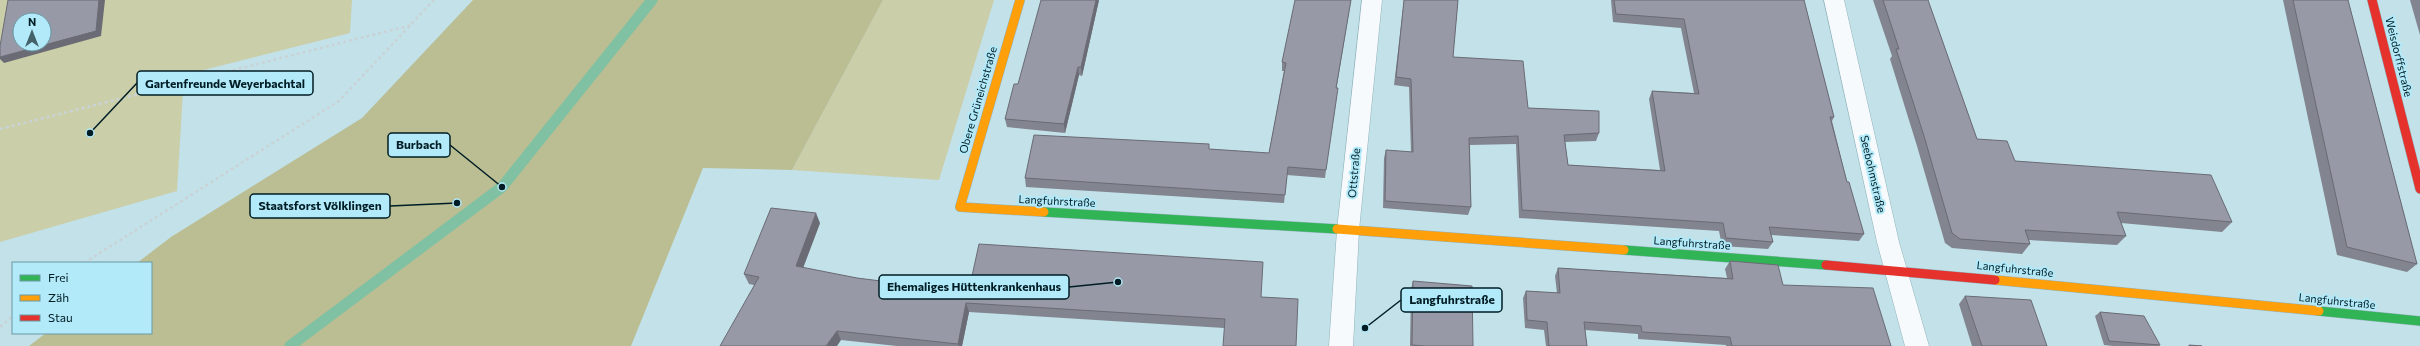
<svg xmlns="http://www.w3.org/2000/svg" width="2420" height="346" font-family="Commissioner,sans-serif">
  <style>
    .green { fill: #cacea9; fill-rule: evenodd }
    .forest { fill: #bbbe93 }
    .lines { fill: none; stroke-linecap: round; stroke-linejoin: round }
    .stream { stroke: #7fc1a2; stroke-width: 11 }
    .street-casing { stroke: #92b3bc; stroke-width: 1 }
    .fast-casing { stroke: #92b3bc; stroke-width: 10 }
    .slow-casing { stroke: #92b3bc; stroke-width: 10 }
    .jam-casing { stroke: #92b3bc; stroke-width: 10 }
    .path { stroke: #c9d3d6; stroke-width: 2.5; stroke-dasharray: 3 3; stroke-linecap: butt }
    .street { fill: #f6fafc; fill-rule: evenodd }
    .fast { stroke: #30b455; stroke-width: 9 }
    .slow { stroke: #ff9f0a; stroke-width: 9 }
    .jam { stroke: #e5322d; stroke-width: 9 }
    .wall { fill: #82848f }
    .shaded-wall { fill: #6a6b74 }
    .building { fill: #9799a6; stroke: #6a6b74; fill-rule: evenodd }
    .labels { text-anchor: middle; stroke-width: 4; stroke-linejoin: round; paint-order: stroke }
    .street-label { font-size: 11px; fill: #001d25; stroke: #b2eaf9 }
    .leader { fill: none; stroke: #001d25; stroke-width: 1.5 }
    .callout-dot { fill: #001d25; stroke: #b2eaf9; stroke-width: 1.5 }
    .callout { fill: #b2eaf9; stroke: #001d25; stroke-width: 1.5 }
    .callout-label { font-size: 12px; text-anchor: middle; font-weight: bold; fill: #001d25 }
  </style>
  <rect width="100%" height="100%" fill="#c2e1e9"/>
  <path class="green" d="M0 0H352L350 33 184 75 177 191 0 242ZM20 20H44V44H20Z
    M883 0H994L939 180 792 170Z"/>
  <path class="forest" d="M473 0H883L792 170 703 168 631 346H29L46 333H151V263H137L171 237 362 118Z"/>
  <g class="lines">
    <path class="stream" d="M290 346 502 187 652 0"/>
    <g class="street-casing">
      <path id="street" d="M1362 0H1382L1359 230 1353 346H1329L1337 230Z
        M1824 0H1844L1899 242 1929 346H1905L1877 242Z"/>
    </g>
    <g class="fast-casing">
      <path id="fast" d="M1044 212 1337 229
        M1624 250 1826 265
        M2319 311 2420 321"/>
    </g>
    <g class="slow-casing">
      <path id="slow" d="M1020 0 960 207 1044 212
        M1337 229 1624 250
        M1995 280 2319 311"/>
    </g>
    <g class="jam-casing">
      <path id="jam" d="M2372 0 2420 189
        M1826 265 1995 280"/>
    </g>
    <path class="path" d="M0 129 412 25
      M84 263 339 101 434 0
      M0 327 13 316"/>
    <use href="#street" class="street"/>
    <use href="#fast" class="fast"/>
    <use href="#slow" class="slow"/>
    <use href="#jam" class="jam"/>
  </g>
  <path class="wall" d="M1099 0 1082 76 1079 75 1065 133 1007 127 1005 119 1018 84Z
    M1351 0 1336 88 1325 178 1287 175 1284 203 1026 187 1025 178 1209 144V149L1269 153 1284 71H1282V62Z
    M1404 0H1458L1453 57 1528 108 1599 133 1596 141 1565 142 1568 165 1660 170 1649 99 1652 91 1694 93 1681 28 1613 22 1611 0H1804L1834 117 1832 121 1847 182 1864 234 1859 241 1771 235 1773 242 1768 249 1722 246 1719 231 1519 218 1516 144 1470 145 1471 207 1468 215 1383 208 1384 158 1386 150 1411 152 1409 87 1394 85Z
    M1873 0H1928L1977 139 2015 161 2232 222 2222 232 2121 223 2126 236 2117 245 2029 240 2030 244 2022 254 1952 248 1945 243 1917 146 1890 59 1892 56Z
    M2283 0H2348L2417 264 2407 272 2337 255Z
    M2410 0H2420V35Z
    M820 223 803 268 857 278 968 292 1263 262 1224 328 969 312 962 346H897L841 340 754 285 749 284 744 274Z
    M1730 261 1783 285 1891 346H1726V345L1638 339V334L1585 330 1587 346H1546L1544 330 1525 328 1523 298 1526 291 1557 293 1555 276 1558 268 1727 278 1725 269Z
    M1413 281 1473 346H1410L1411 289Z
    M1965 296 2047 346H1972L1959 304Z
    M2100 312 2160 345 2159 346H2113L2104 345 2095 316Z"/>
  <path class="shaded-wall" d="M99 0H105L101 36 4 63 0 59V57Z
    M1096 0H1099L1082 76 1081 67Z
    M1351 0 1335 97 1336 88Z
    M1078 67 1079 75 1065 133 1064 124Z
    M816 213 820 223 800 276 796 266Z
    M966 303 969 312 962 346H959L958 344Z
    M837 331 841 340 837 346H826Z"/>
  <path class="building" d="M8 0H99L96 31 0 57V46ZM20 20H44V44H20Z
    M1041 0H1096L1081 67H1078L1064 124 1005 119 1014 84H1018Z
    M1295 0H1351L1336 88H1338L1326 170 1288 167 1285 195 1025 178 1034 135 1209 144V149L1269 153 1286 63 1282 62Z
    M1404 0H1458L1453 57 1523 61 1528 108 1599 111V133L1564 135 1568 165 1665 171 1652 91 1699 94 1684 19 1616 14 1614 0H1804L1834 117H1830L1847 182H1849L1864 234 1769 227 1773 242 1726 238 1723 223 1522 210 1518 136 1469 138 1471 207 1385 201 1386 150 1413 152 1411 79 1396 77Z
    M1883 0H1928L1977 139 2007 141 2015 161 2211 175 2232 222 2117 212 2126 236 2025 230 2030 244 1960 239 1952 233 1924 136 1896 49H1899Z
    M2293 0H2348L2417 264 2347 247Z
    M771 208 816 213 796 266 857 278 968 292 967 299 979 244 1263 262 1261 297 1298 299 1296 346H1223L1225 319 966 303 958 344 837 331 826 346H720L759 277 744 274Z
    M1730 261 1778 265 1783 285 1873 288 1891 346H1732L1730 337 1642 332 1641 326 1584 322 1587 346H1549L1547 322 1527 320 1526 291 1560 293 1558 268 1733 279Z
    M1413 281 1472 286 1473 346H1425L1412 345Z
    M1965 296 2031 300 2047 346H1982Z
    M2100 312 2144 316 2160 345 2109 341Z
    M2189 345 2202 346H2189Z"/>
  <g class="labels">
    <g class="street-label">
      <text transform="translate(2399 57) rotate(76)" y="4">Weisdorffstraße</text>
      <text transform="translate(978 100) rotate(-74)" y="4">Obere Grüneichstraße</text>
      <text transform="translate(1354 173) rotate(-85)" y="4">Ottstraße</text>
      <text transform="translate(1873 174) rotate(77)" y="4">Seebohmstraße</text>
      <text transform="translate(1057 201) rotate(3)" y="4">Langfuhrstraße</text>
      <text transform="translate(1692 243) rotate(4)" y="4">Langfuhrstraße</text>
      <text transform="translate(2015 269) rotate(6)" y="4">Langfuhrstraße</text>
      <text transform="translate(2337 301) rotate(6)" y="4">Langfuhrstraße</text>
    </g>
  </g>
  <path class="leader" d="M90 133L137 83M502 187L450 145M457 203L390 206M1118 282L1069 287M1365 328L1401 300"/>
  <g class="callout-dot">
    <circle cx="90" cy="133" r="4"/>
    <circle cx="502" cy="187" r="4"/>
    <circle cx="457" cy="203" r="4"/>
    <circle cx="1118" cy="282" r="4"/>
    <circle cx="1365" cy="328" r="4"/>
  </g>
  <g class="callout">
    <rect x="137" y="71" width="176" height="24" rx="4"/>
    <rect x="388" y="133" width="62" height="24" rx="4"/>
    <rect x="250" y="194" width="140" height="24" rx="4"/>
    <rect x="879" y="275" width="190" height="24" rx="4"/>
    <rect x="1401" y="288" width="101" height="24" rx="4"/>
  </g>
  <g class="callout-label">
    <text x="225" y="88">Gartenfreunde Weyerbachtal</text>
    <text x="419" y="149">Burbach</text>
    <text x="320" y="210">Staatsforst Völklingen</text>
    <text x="974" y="291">Ehemaliges Hüttenkrankenhaus</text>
    <text x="1452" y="304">Langfuhrstraße</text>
  </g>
  <rect x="12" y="262" width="140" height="72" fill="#b2eaf9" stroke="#6b98a4"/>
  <rect x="20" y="275" width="20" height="6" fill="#30b455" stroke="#6b98a4"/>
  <text x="48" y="282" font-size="12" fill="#001d25">Frei</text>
  <rect x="20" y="295" width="20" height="6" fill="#ff9f0a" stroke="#6b98a4"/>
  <text x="48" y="302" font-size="12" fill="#001d25">Zäh</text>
  <rect x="20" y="315" width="20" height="6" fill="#e5322d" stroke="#6b98a4"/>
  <text x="48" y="322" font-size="12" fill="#001d25">Stau</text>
  <g transform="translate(32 32)"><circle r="19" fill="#b2eaf9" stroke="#6b98a4"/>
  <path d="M0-3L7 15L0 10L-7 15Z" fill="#44626a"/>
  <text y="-6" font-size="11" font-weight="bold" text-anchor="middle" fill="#001d25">N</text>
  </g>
</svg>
